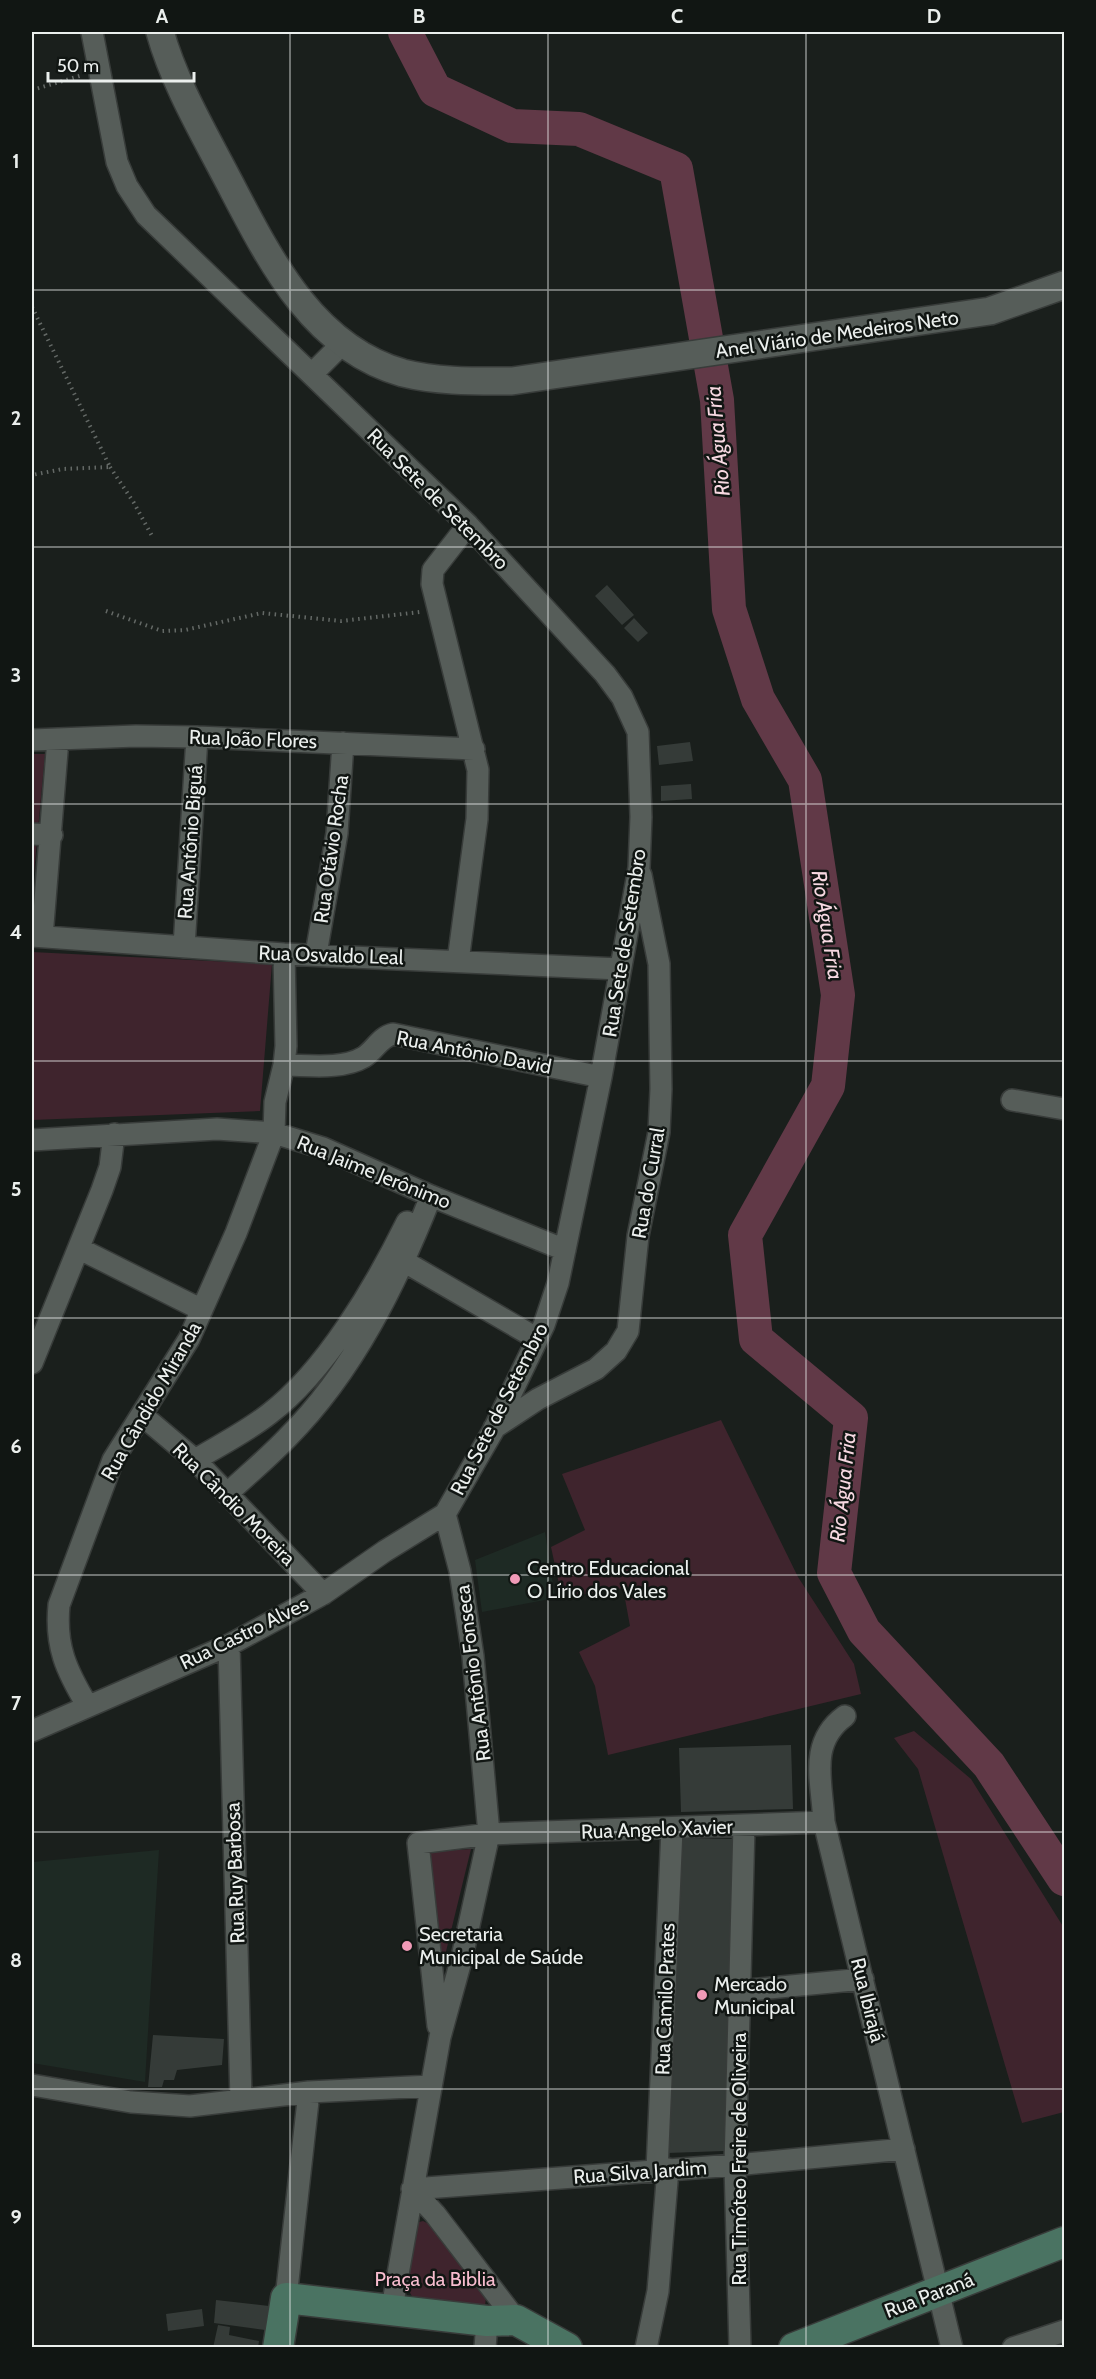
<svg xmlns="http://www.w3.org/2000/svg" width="1096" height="2379" font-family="Cabin,sans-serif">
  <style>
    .built { fill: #1e2a24 }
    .green { fill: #3f242d }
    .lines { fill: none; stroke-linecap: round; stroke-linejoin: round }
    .river { stroke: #613947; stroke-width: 34 }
    .building { fill: #353b38 }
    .minor-casing { stroke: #383c3a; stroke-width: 24 }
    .tertiary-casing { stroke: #383c3a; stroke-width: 30 }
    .secondary-casing { stroke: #383c3a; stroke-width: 33 }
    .path { stroke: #646966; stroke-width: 4; stroke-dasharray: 1.5 4.5; stroke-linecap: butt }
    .minor { stroke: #565d59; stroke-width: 21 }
    .tertiary { stroke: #565d59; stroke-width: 27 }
    .secondary { stroke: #4a7362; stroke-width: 30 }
    .grid { fill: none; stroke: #ebefed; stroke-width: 1.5; stroke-opacity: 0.55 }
    .poi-dot { fill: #f09ab7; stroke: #111613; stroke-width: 2 }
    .labels { text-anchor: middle; stroke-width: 5; stroke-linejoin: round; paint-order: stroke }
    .street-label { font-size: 20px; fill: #ebefed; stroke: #111613 }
    .poi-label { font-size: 20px; fill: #ebefed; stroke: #111613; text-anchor: start }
    .park-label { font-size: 20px; fill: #f7bcce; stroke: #111613 }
    .water-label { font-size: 21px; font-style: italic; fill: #f7d8e1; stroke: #111613 }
    .neatline { fill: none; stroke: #ebefed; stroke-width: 2 }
    .grid-label { font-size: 20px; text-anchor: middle; font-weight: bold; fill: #ebefed }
  </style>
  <rect width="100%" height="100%" fill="#1a1f1c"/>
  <path class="built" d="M545 1532 555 1598 482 1612 475 1560Z
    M159 1850 145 2082 32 2063V1862Z"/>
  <path class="green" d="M32 754H45L32 895Z
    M32 952 272 964 260 1111 32 1120Z
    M721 1420 798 1577 854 1664 861 1694 608 1755 595 1686 579 1652 630 1626 623 1588 562 1598 551 1547 585 1530 562 1474Z
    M914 1731 971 1779 1064 1928V2112L1022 2123 918 1769 894 1738Z
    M471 1849 440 1976 427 1852Z
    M423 2221 429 2224 486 2297 485 2306 415 2302 407 2287V2278L416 2223Z"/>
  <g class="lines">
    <path class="river" d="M405 32 435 90 512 126 579 129 676 169 717 400 729 609 758 699 805 780 838 995 828 1086 745 1235 756 1339 851 1418 834 1573 864 1631 989 1765 1064 1879"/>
  </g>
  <path class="building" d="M607 585 634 615 622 625 595 596Z
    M634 618 648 633 638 642 624 628Z
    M690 742 693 761 659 765 657 746Z
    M691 784 692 799 661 801V786Z
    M791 1745 793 1809 681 1812 679 1748Z
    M681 1838 735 1839 724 2151 667 2153Z
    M153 2035 224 2039 222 2065 177 2070 174 2080H164L162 2087H148Z
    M216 2300 269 2306 265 2330 214 2323Z
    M202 2309 204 2326 168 2331 166 2314Z
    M218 2325 230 2327 229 2335 259 2341 258 2348H213Z"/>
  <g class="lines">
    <g class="minor-casing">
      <path id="minor" d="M312 374 344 342
        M32 740 136 736 197 737 474 749
        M32 834 52 835
        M32 936 284 954 620 969
        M42 937 58 739
        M184 947 197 737
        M316 954 337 833 343 743
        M458 961 477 819 478 770 432 584 433 570 468 525
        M284 1065C308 1065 342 1070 364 1057 375 1050 380 1037 393 1034L601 1077
        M1012 1100 1064 1109
        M32 1140 217 1129 274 1133 323 1148 431 1196 565 1250
        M80 1249 202 1310
        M405 1262 536 1338
        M32 1363 102 1190 110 1167 114 1134
        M143 1416 195 1460 323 1594
        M494 1428 538 1399 596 1369 616 1351 628 1331 638 1236 659 1132 661 1089 659 964 641 875
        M195 1460C220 1445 246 1432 269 1414 326 1371 376 1285 407 1222
        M227 1494C247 1475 268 1458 287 1438 354 1371 397 1282 431 1196
        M229 1645 241 2100
        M87 1705C66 1670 55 1646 59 1605L113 1460 189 1339 236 1233 274 1133 275 1102 284 1065 286 1046 284 954
        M845 1716C808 1743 822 1781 824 1822L952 2348
        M32 1731 229 1645 323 1594 385 1551 445 1514 494 1429 544 1325 558 1283 601 1077 639 868 641 817 638 732 622 697 605 674 468 525 146 215 127 186 117 162 92 32
        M739 1991 863 1979
        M438 2026 418 1843 489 1834 824 1822
        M32 2085 131 2102 190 2106 309 2092 431 2086
        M657 2170 672 1829
        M412 2189 735 2165 904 2149
        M412 2189 435 2214 516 2320
        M286 2298 309 2092
        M392 2308 440 2037 462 1957 489 1834 473 1656 460 1571 445 1514
        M485 2348 487 2321
        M646 2348 658 2291 668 2169
        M740 2348 735 2165 744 1826
        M1013 2348 1064 2331"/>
    </g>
    <g class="tertiary-casing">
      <path id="tertiary" d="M160 32C174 82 202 130 226 176 267 254 310 347 403 373 439 382 476 381 512 381L990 311 1064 285"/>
    </g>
    <g class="secondary-casing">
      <path id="secondary" d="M278 2348 286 2298 487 2321 516 2320 567 2348
        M794 2348 1064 2242"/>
    </g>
    <path class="path" d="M32 90 83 75
      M32 307 110 467 63 469 32 475
      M110 467 134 503 152 536
      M106 611 162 631 185 630 262 613 341 621 420 612"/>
    <use href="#minor" class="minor"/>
    <use href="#tertiary" class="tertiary"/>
    <use href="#secondary" class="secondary"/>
  </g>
  <path class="grid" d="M290 32V2348M548 32V2348M806 32V2348M32 290H1064M32 547H1064M32 804H1064M32 1061H1064M32 1318H1064M32 1575H1064M32 1832H1064M32 2089H1064"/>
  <g class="poi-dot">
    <circle cx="515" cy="1579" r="6"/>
    <circle cx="407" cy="1946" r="6"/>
    <circle cx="702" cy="1995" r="6"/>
  </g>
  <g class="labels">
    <g class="street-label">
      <text transform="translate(837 334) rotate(-8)" y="7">Anel Viário de Medeiros Neto</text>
      <text transform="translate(438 499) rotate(45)" y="7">Rua Sete de Setembro</text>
      <text transform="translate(253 739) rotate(2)" y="7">Rua João Flores</text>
      <text transform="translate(190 842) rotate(-86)" y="7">Rua Antônio Biguá</text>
      <text transform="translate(331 849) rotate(-82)" y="7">Rua Otávio Rocha</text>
      <text transform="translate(624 943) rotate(-81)" y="7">Rua Sete de Setembro</text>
      <text transform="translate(331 955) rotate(2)" y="7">Rua Osvaldo Leal</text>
      <text transform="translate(474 1052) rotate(11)" y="7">Rua Antônio David</text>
      <text transform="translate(374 1172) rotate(22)" y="7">Rua Jaime Jerônimo</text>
      <text transform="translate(648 1183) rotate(-80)" y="7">Rua do Curral</text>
      <text transform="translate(151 1401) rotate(-60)" y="7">Rua Cândido Miranda</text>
      <text transform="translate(499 1409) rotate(-63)" y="7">Rua Sete de Setembro</text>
      <text transform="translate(234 1504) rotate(45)" y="7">Rua Cândio Moreira</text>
      <text transform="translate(244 1633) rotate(-26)" y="7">Rua Castro Alves</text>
      <text transform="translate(473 1673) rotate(-97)" y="7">Rua Antônio Fonseca</text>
      <text transform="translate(657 1829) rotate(-2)" y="7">Rua Angelo Xavier</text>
      <text transform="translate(235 1873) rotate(-92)" y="7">Rua Ruy Barbosa</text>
      <text transform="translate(665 1999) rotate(-88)" y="7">Rua Camilo Prates</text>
      <text transform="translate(868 2000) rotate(76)" y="7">Rua Ibirajá</text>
      <text transform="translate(739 2159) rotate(-90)" y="7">Rua Timóteo Freire de Oliveira</text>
      <text transform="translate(640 2172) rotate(-4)" y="7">Rua Silva Jardim</text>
      <text transform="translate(929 2295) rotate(-21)" y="7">Rua Paraná</text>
    </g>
    <g class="poi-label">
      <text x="527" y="1575">Centro Educacional<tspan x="527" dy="23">O Lírio dos Vales</tspan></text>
      <text x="419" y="1941">Secretaria<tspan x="419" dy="23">Municipal de Saúde</tspan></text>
      <text x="714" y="1991">Mercado<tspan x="714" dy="23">Municipal</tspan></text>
    </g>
    <g class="park-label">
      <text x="435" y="2286">Praça da Biblia</text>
    </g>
    <g class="water-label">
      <text transform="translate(718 441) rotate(-95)" y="7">Rio Água Fria</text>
      <text transform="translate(827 925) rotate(81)" y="7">Rio Água Fria</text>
      <text transform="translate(843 1487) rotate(-84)" y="7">Rio Água Fria</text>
    </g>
  </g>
  <rect width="1096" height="2379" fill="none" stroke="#111613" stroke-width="66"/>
  <path d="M48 72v9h146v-9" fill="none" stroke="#ebefed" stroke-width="3"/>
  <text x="57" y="72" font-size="18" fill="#ebefed" stroke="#111613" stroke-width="4.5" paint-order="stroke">50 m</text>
  <rect x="33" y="33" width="1030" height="2313" class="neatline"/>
  <g class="grid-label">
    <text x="162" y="23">A</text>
    <text x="419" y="23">B</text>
    <text x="677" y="23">C</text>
    <text x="934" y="23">D</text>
    <text x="16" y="168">1</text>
    <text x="16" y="425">2</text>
    <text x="16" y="682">3</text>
    <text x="16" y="939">4</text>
    <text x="16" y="1196">5</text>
    <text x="16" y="1453">6</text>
    <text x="16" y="1710">7</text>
    <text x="16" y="1967">8</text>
    <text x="16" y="2224">9</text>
  </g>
</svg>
